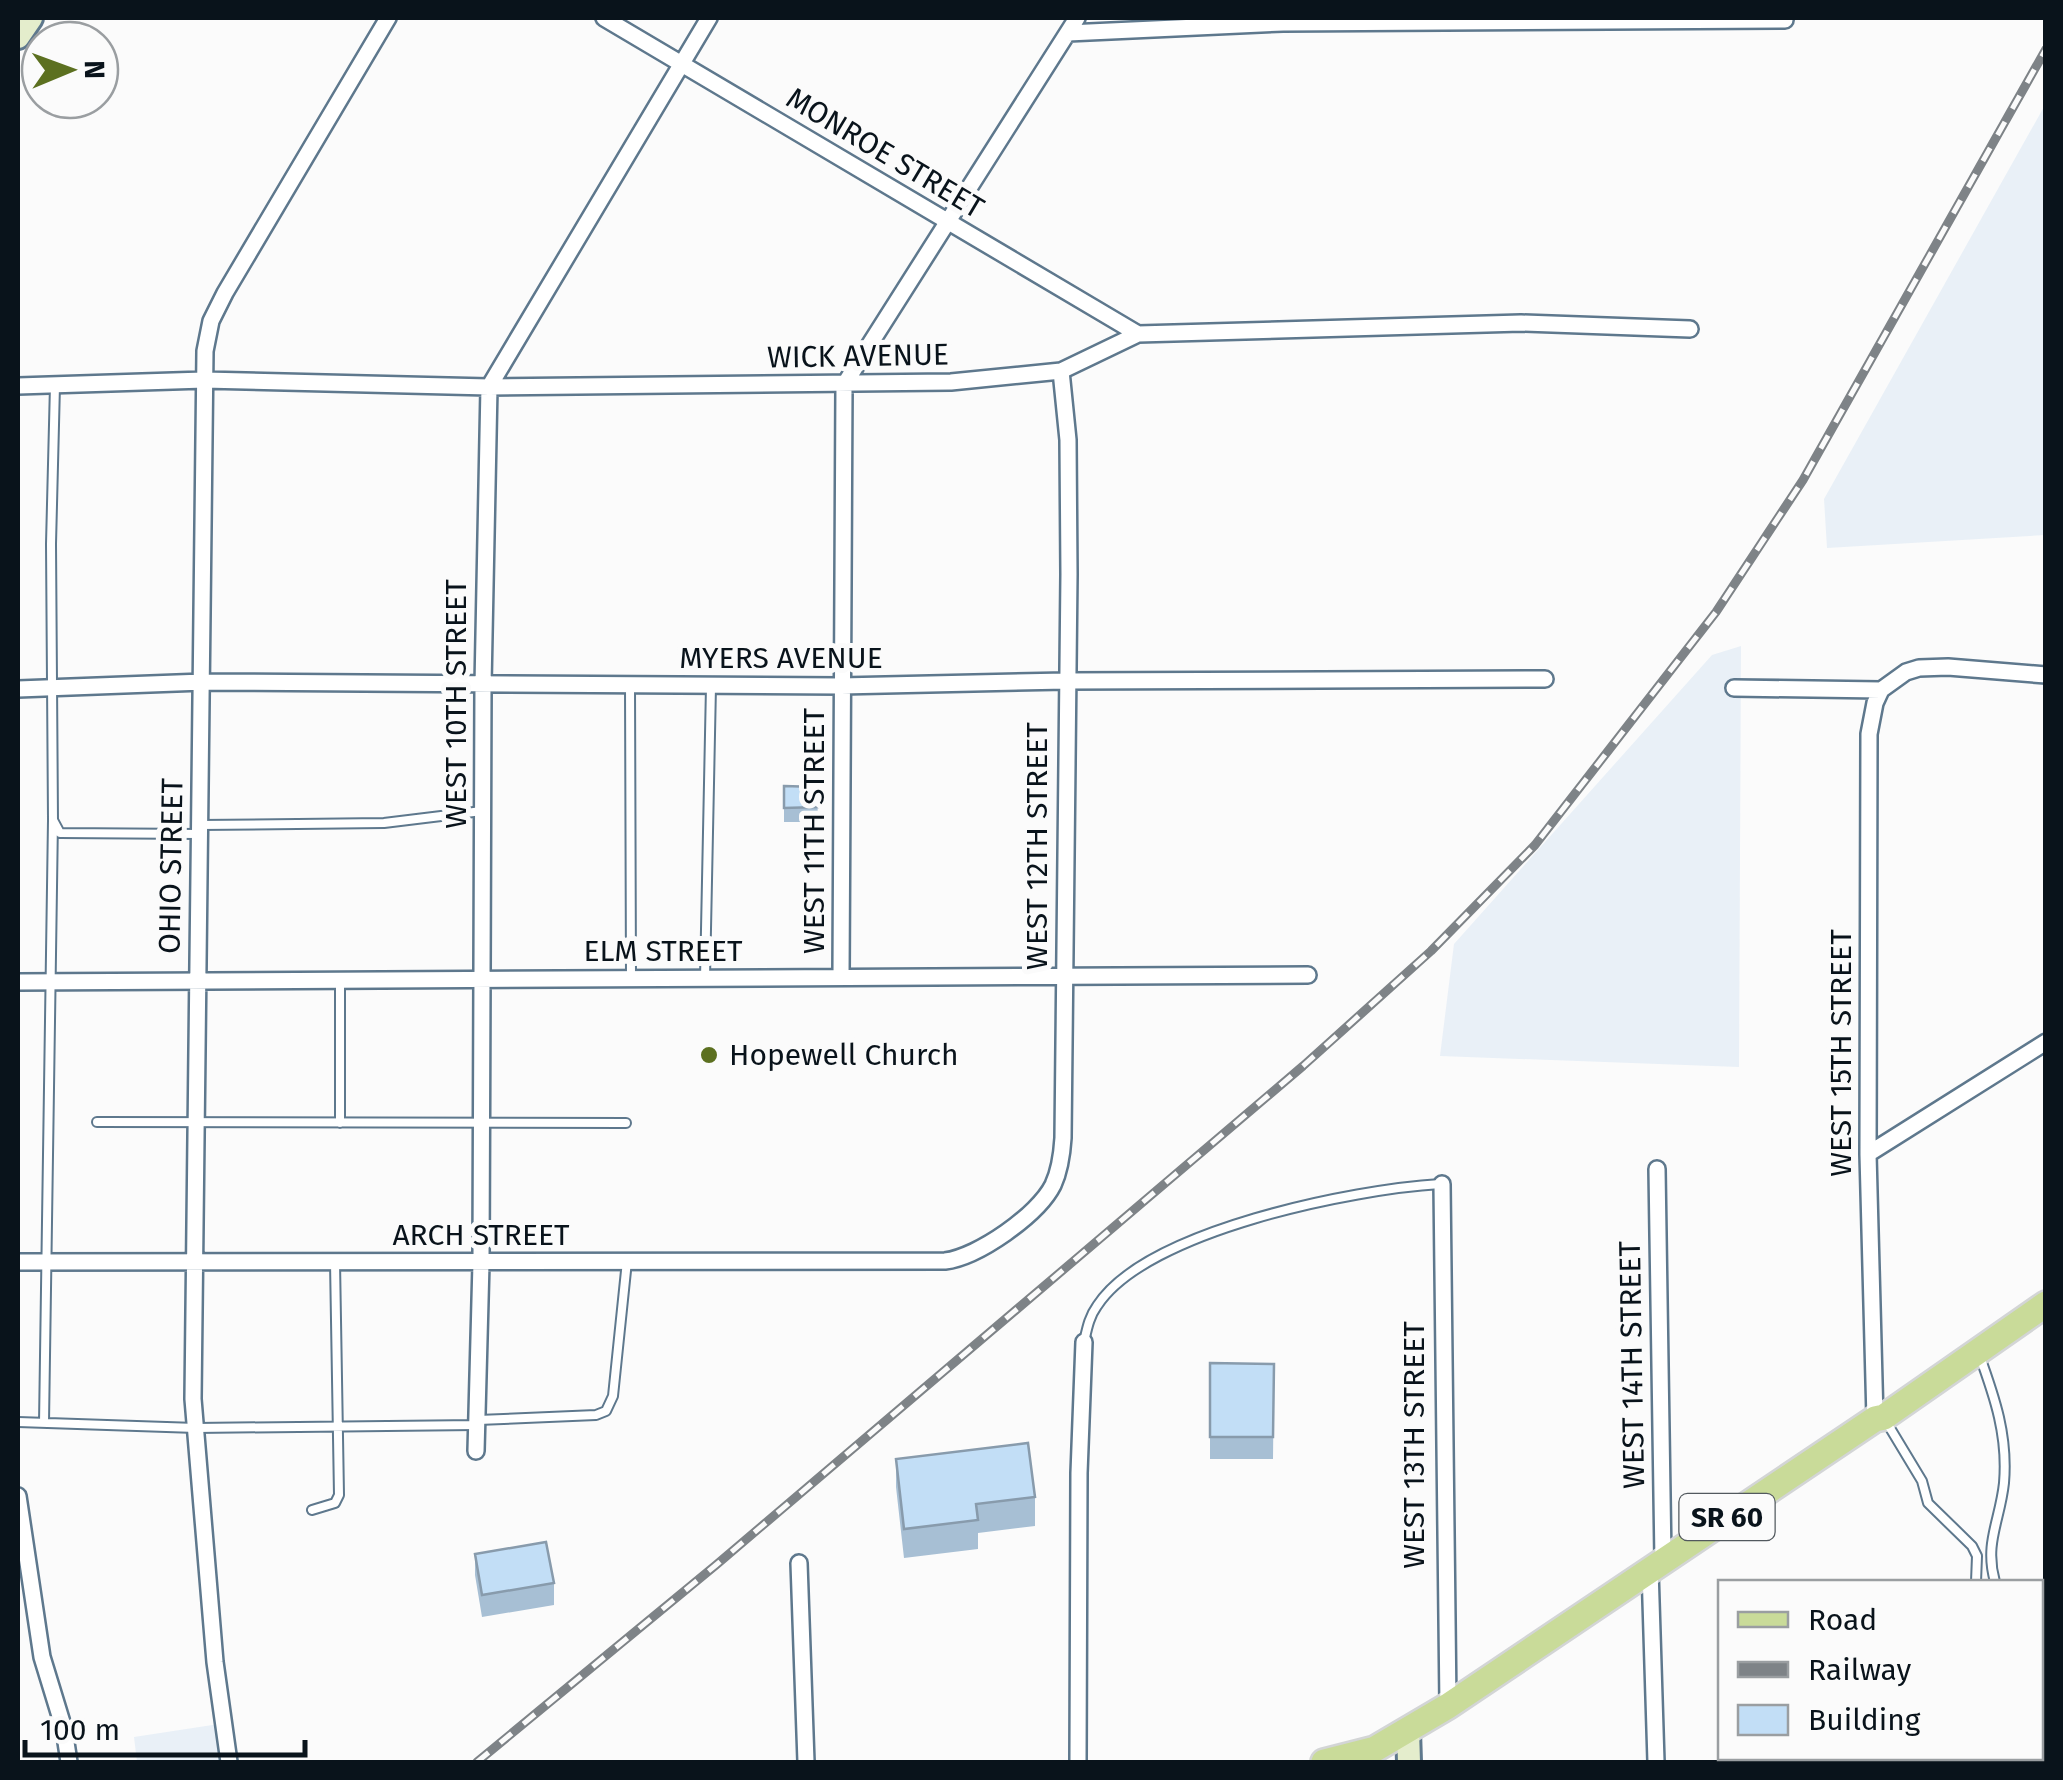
<svg xmlns="http://www.w3.org/2000/svg" width="2063" height="1780" font-family="'Fira Sans',sans-serif">
  <style>
    .built { fill: #e9f0f7 }
    .lines { fill: none; stroke-linecap: round; stroke-linejoin: round }
    .lane-casing { stroke: #5e788d; stroke-width: 12 }
    .street-casing { stroke: #5e788d; stroke-width: 20 }
    .secondary-casing { stroke: #5e788d; stroke-width: 28 }
    .primary-casing { stroke: #d3d5d6; stroke-width: 30 }
    .lane { stroke: #fff; stroke-width: 8 }
    .street { stroke: #fff; stroke-width: 15 }
    .secondary { stroke: #e4edcc; stroke-width: 22 }
    .primary { stroke: #c9db99; stroke-width: 25 }
    .rail-casing { stroke: #7e8387; stroke-width: 9 }
    .rail { stroke: #fbfbfb; stroke-width: 5; stroke-dasharray: 15; stroke-linecap: butt }
    .wall { fill: #a7bfd4 }
    .building { fill: #c2def6; stroke: #889bac; stroke-width: 2.5 }
    .poi-dot { fill: #5c7020; stroke: #fbfbfb; stroke-width: 4 }
    .labels { text-anchor: middle; stroke-width: 10; stroke-linejoin: round; paint-order: stroke }
    .shield { fill: #fbfbfb; stroke: #52595e; stroke-width: 2.5 }
    .shield-label { font-size: 28px; font-weight: bold; fill: #09131b }
    .street-label { font-size: 30px; fill: #09131b; stroke: #fbfbfb }
    .poi-label { font-size: 30px; fill: #09131b; stroke: #fbfbfb; text-anchor: start }
  </style>
  <rect width="100%" height="100%" fill="#fbfbfb"/>
  <path class="built" d="M2045 105V535L1827 548 1824 499Z
    M1741 646 1739 1067 1440 1056 1454 944 1712 655Z
    M232 1722 238 1762H137L134 1737Z"/>
  <g class="lines">
    <g class="lane-casing">
      <path id="lane" d="M55 385 51 544 53 820 60 833 199 834
        M630 686 631 978
        M200 825 384 823 482 811
        M705 978 711 686
        M97 1122 626 1123
        M340 1123V982
        M1084 1342C1087 1329 1089 1317 1097 1306 1146 1230 1355 1189 1440 1184
        M1979 1354C1995 1398 2008 1436 2004 1483 2000 1521 1984 1543 1995 1582
        M478 1420 596 1415 606 1411 613 1396 627 1261
        M18 1422 196 1428 476 1425
        M44 1423 53 820
        M1887 1423 1922 1481 1928 1503 1972 1546 1977 1556 1976 1582
        M312 1510 335 1503 339 1495 335 1262
        M1850 1762 1851 1758
        M2037 1762 2038 1758"/>
    </g>
    <g class="street-casing">
      <path id="street" d="M604 18 1138 334
        M1068 33 1283 23 1785 20
        M18 386 204 380 489 387 951 382 1061 371 1138 334 1521 323 1690 329
        M1734 688 1881 690 1906 672 1919 668 1948 667 2046 675
        M18 689 203 682 841 686 1066 681 1545 679
        M841 977 844 385 1077 18
        M18 982 1308 975
        M1868 1154 2046 1042
        M1657 1169 1663 1560
        M1442 1184 1448 1706
        M18 1262 945 1261C978 1257 1038 1215 1053 1185 1060 1170 1062 1154 1063 1138L1069 574 1068 440 1061 371
        M1875 1419 1868 1154 1869 734 1875 703 1881 690
        M476 1451 481 1263 483 685 489 387 709 18
        M18 1496 42 1657 64 1729 69 1762
        M799 1563 806 1762
        M1650 1569 1656 1762
        M229 1762 215 1662 193 1399 205 351 211 321 225 293 388 18
        M1078 1762 1079 1473 1084 1342"/>
    </g>
    <g class="secondary-casing">
      <path id="secondary" d="M18 37 31 18
        M1408 1731 1409 1762"/>
    </g>
    <g class="primary-casing">
      <path id="primary" d="M1324 1762 1375 1749 1448 1706 1875 1419 1884 1417 2046 1304"/>
    </g>
    <use href="#lane" class="lane"/>
    <use href="#street" class="street"/>
    <use href="#secondary" class="secondary"/>
    <use href="#primary" class="primary"/>
    <g class="rail-casing">
      <path id="rail" d="M477 1762 716 1565 1303 1066 1431 951 1535 845 1716 612 1803 480 2046 49"/>
    </g>
    <use href="#rail" class="rail"/>
  </g>
  <path class="wall" d="M784 786 817 787 818 822H784Z
    M1210 1363 1274 1364 1273 1459H1210Z
    M896 1459 1035 1497V1526L978 1533V1549L904 1558 896 1487Z
    M475 1554 554 1583V1605L482 1617 475 1575Z"/>
  <path class="building" d="M784 786 817 787 818 807 784 808Z
    M1210 1363 1274 1364 1273 1437H1210Z
    M1028 1443 1035 1497 976 1504 978 1520 904 1529 896 1459Z
    M546 1542 554 1583 482 1595 475 1554Z"/>
  <circle class="poi-dot" cx="709" cy="1055" r="10"/>
  <g class="labels">
    <rect class="shield" x="1679.5" y="1494" width="95" height="46" rx="8"/>
    <g class="shield-label">
      <text x="1727" y="1527">SR 60</text>
    </g>
    <g class="street-label">
      <text transform="translate(885 153) rotate(31)" y="10">MONROE STREET</text>
      <text transform="translate(858 356) rotate(-1)" y="10">WICK AVENUE</text>
      <text x="781" y="668">MYERS AVENUE</text>
      <text transform="translate(456 704) rotate(-90)" y="10">WEST 10TH STREET</text>
      <text transform="translate(814 831) rotate(-90)" y="10">WEST 11TH STREET</text>
      <text transform="translate(1037 846) rotate(-90)" y="10">WEST 12TH STREET</text>
      <text transform="translate(171 866) rotate(-89)" y="10">OHIO STREET</text>
      <text x="663" y="961">ELM STREET</text>
      <text transform="translate(1841 1053) rotate(-90)" y="10">WEST 15TH STREET</text>
      <text x="481" y="1245">ARCH STREET</text>
      <text transform="translate(1632 1365) rotate(-91)" y="10">WEST 14TH STREET</text>
      <text transform="translate(1414 1445) rotate(-90)" y="10">WEST 13TH STREET</text>
    </g>
    <g class="poi-label">
      <text x="729" y="1065">Hopewell Church</text>
    </g>
  </g>
  <rect width="2063" height="1780" fill="none" stroke="#09131b" stroke-width="40"/>
  <rect x="1718" y="1580" width="325" height="180" fill="#fbfbfb" stroke="#9a9ea1" stroke-width="2.5"/>
  <rect x="1738" y="1612" width="50" height="15" fill="#c9db99" stroke="#9a9ea1" stroke-width="2.5"/>
  <text x="1808" y="1630" font-size="30" fill="#09131b">Road</text>
  <rect x="1738" y="1662" width="50" height="15" fill="#7e8387" stroke="#9a9ea1" stroke-width="2.5"/>
  <text x="1808" y="1680" font-size="30" fill="#09131b">Railway</text>
  <rect x="1738" y="1705" width="50" height="30" fill="#c2def6" stroke="#9a9ea1" stroke-width="2.5"/>
  <text x="1808" y="1730" font-size="30" fill="#09131b">Building</text>
  <g transform="translate(70 70) rotate(89)"><circle r="48" fill="#fbfbfb" stroke="#9a9ea1" stroke-width="2.5"/>
  <path d="M0-8L18 38L0 25L-18 38Z" fill="#5c7020"/>
  <text y="-15" font-size="28" font-weight="bold" text-anchor="middle" fill="#09131b">N</text>
  </g>
  <path d="M25 1740v15h280v-15" fill="none" stroke="#09131b" stroke-width="5"/>
  <text x="40" y="1740" font-size="30" fill="#09131b" stroke="#fbfbfb" stroke-width="8" paint-order="stroke">100 m</text>
</svg>
